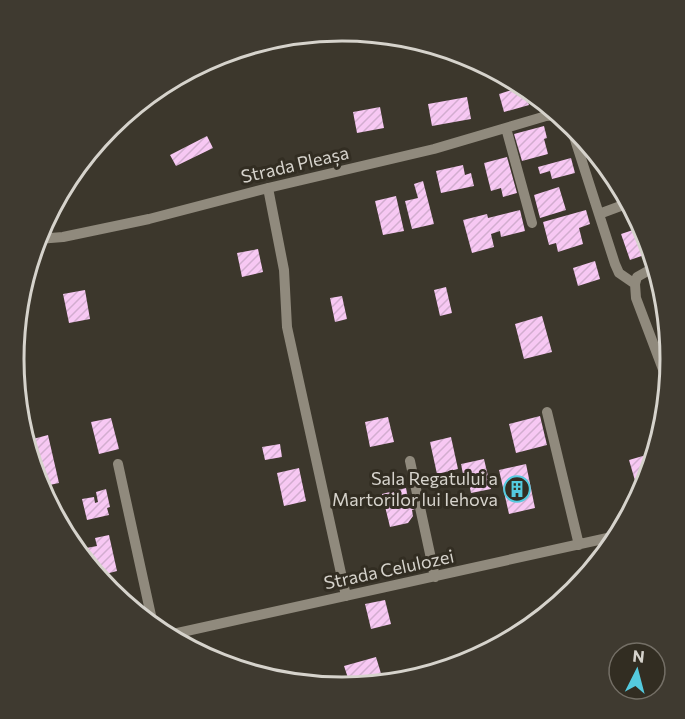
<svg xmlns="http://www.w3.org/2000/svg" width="685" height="719" font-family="Commissioner,sans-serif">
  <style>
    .building { fill: url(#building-hatch) }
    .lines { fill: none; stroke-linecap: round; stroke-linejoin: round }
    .minor { stroke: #908a7d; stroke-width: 10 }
    .labels { text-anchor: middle; stroke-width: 6; stroke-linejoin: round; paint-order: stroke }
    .street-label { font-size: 18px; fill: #d6d3cc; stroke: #322d22 }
    .poi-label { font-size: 18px; fill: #d6d3cc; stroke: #322d22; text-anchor: end }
    .rim { fill: none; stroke: #d6d3cc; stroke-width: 3 }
  </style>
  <defs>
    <pattern id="building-hatch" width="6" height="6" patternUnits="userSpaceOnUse" patternTransform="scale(1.5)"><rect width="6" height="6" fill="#f7c8f3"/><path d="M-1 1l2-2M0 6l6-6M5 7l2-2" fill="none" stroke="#d2adcf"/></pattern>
  </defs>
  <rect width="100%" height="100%" fill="#3c372c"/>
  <path class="building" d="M518 88 525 93 529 105 504 112 499 94Z
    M467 97 471 119 432 126 428 104Z
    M380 107 384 128 357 133 353 112Z
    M544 126 547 138 544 139 548 154 522 161 514 134Z
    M207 136 213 148 176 166 170 155Z
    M507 157 517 193 503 197 501 188 491 191 484 163Z
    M571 158 575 173 552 179 550 171 540 174 538 167Z
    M463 165 465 175 471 173 474 186 441 193 436 171Z
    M423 181 434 224 412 229 405 201 418 198 414 184Z
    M559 187 566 210 540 218 534 195Z
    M396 196 404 231 383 235 375 201Z
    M520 210 525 231 501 237 500 231 491 234 494 247 472 253 463 220 487 214 488 218Z
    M586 210 590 224 579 228 583 244 558 252 556 243 549 245 543 222Z
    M642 227 647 234 650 253 630 260 621 234Z
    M258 249 263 272 242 277 237 253Z
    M595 261 600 279 578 286 573 268Z
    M446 287 452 313 440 316 434 290Z
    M85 290 90 319 69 323 63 294Z
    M342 296 347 319 335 322 330 298Z
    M542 316 552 352 524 359 515 324Z
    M540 416 547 445 516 453 509 424Z
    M388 417 394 442 370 447 365 422Z
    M111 418 119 449 99 454 91 422Z
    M48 435 59 483 40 487 32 454 36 453 33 439Z
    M451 437 458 469 437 474 430 442Z
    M280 444 282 457 265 460 262 447Z
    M653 453 647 481 636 484 629 460Z
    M484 459 491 489 471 493 469 483 465 484 461 464Z
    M526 464 535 508 509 514 499 470Z
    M299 468 306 501 284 506 277 473Z
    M406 488 408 498H412L415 509 412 510 413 516 408 523 390 527 382 494Z
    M106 489 110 507 107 508 109 515 87 520 82 499 94 497 95 503 98 502 96 492Z
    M109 535 117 571 102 575 103 582 81 549 97 546 95 538Z
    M385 600 391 624 371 629 365 604Z
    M376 657 383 680 351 687 344 666Z"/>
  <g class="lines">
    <path class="minor" d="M570 124 615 264 619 273 635 284
      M506 128 532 223
      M268 188 284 270 287 327 346 596
      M599 214 626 204
      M38 239 63 237 149 219 268 188 434 149 546 116 557 115
      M635 284 636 298 667 380
      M635 284 637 277 653 268
      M547 412 579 545
      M410 461 435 577
      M118 464 152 620
      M173 634 612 537"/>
  </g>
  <defs>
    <g id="building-ring" transform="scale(1.35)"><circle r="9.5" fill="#322d22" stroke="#54cade" stroke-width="1.5"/><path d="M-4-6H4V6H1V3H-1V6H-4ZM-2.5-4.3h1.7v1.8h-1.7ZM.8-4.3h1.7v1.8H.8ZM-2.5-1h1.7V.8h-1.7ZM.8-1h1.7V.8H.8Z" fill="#54cade"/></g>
  </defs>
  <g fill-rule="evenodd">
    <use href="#building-ring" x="517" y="489"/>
  </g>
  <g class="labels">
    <g class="street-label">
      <text transform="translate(295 165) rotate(-13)" y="6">Strada Pleașa</text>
      <text transform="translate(389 570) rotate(-12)" y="6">Strada Celulozei</text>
    </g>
    <g class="poi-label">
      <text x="498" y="485">Sala Regatului a<tspan x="498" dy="21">Martorilor lui Iehova</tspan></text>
    </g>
  </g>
  <path d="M0 0H685V719H0ZM24 359a318 318 0 1 1 636 0a318 318 0 1 1-636 0Z" fill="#3f3a30" fill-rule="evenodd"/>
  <path class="rim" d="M24 359a318 318 0 1 1 636 0a318 318 0 1 1-636 0Z"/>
  <g transform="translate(637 671) rotate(6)"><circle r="28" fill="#322d22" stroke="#746f66" stroke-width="1.5"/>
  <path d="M0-4.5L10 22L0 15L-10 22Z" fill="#54cade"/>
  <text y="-9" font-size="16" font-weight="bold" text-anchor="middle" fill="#d6d3cc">N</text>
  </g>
</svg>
